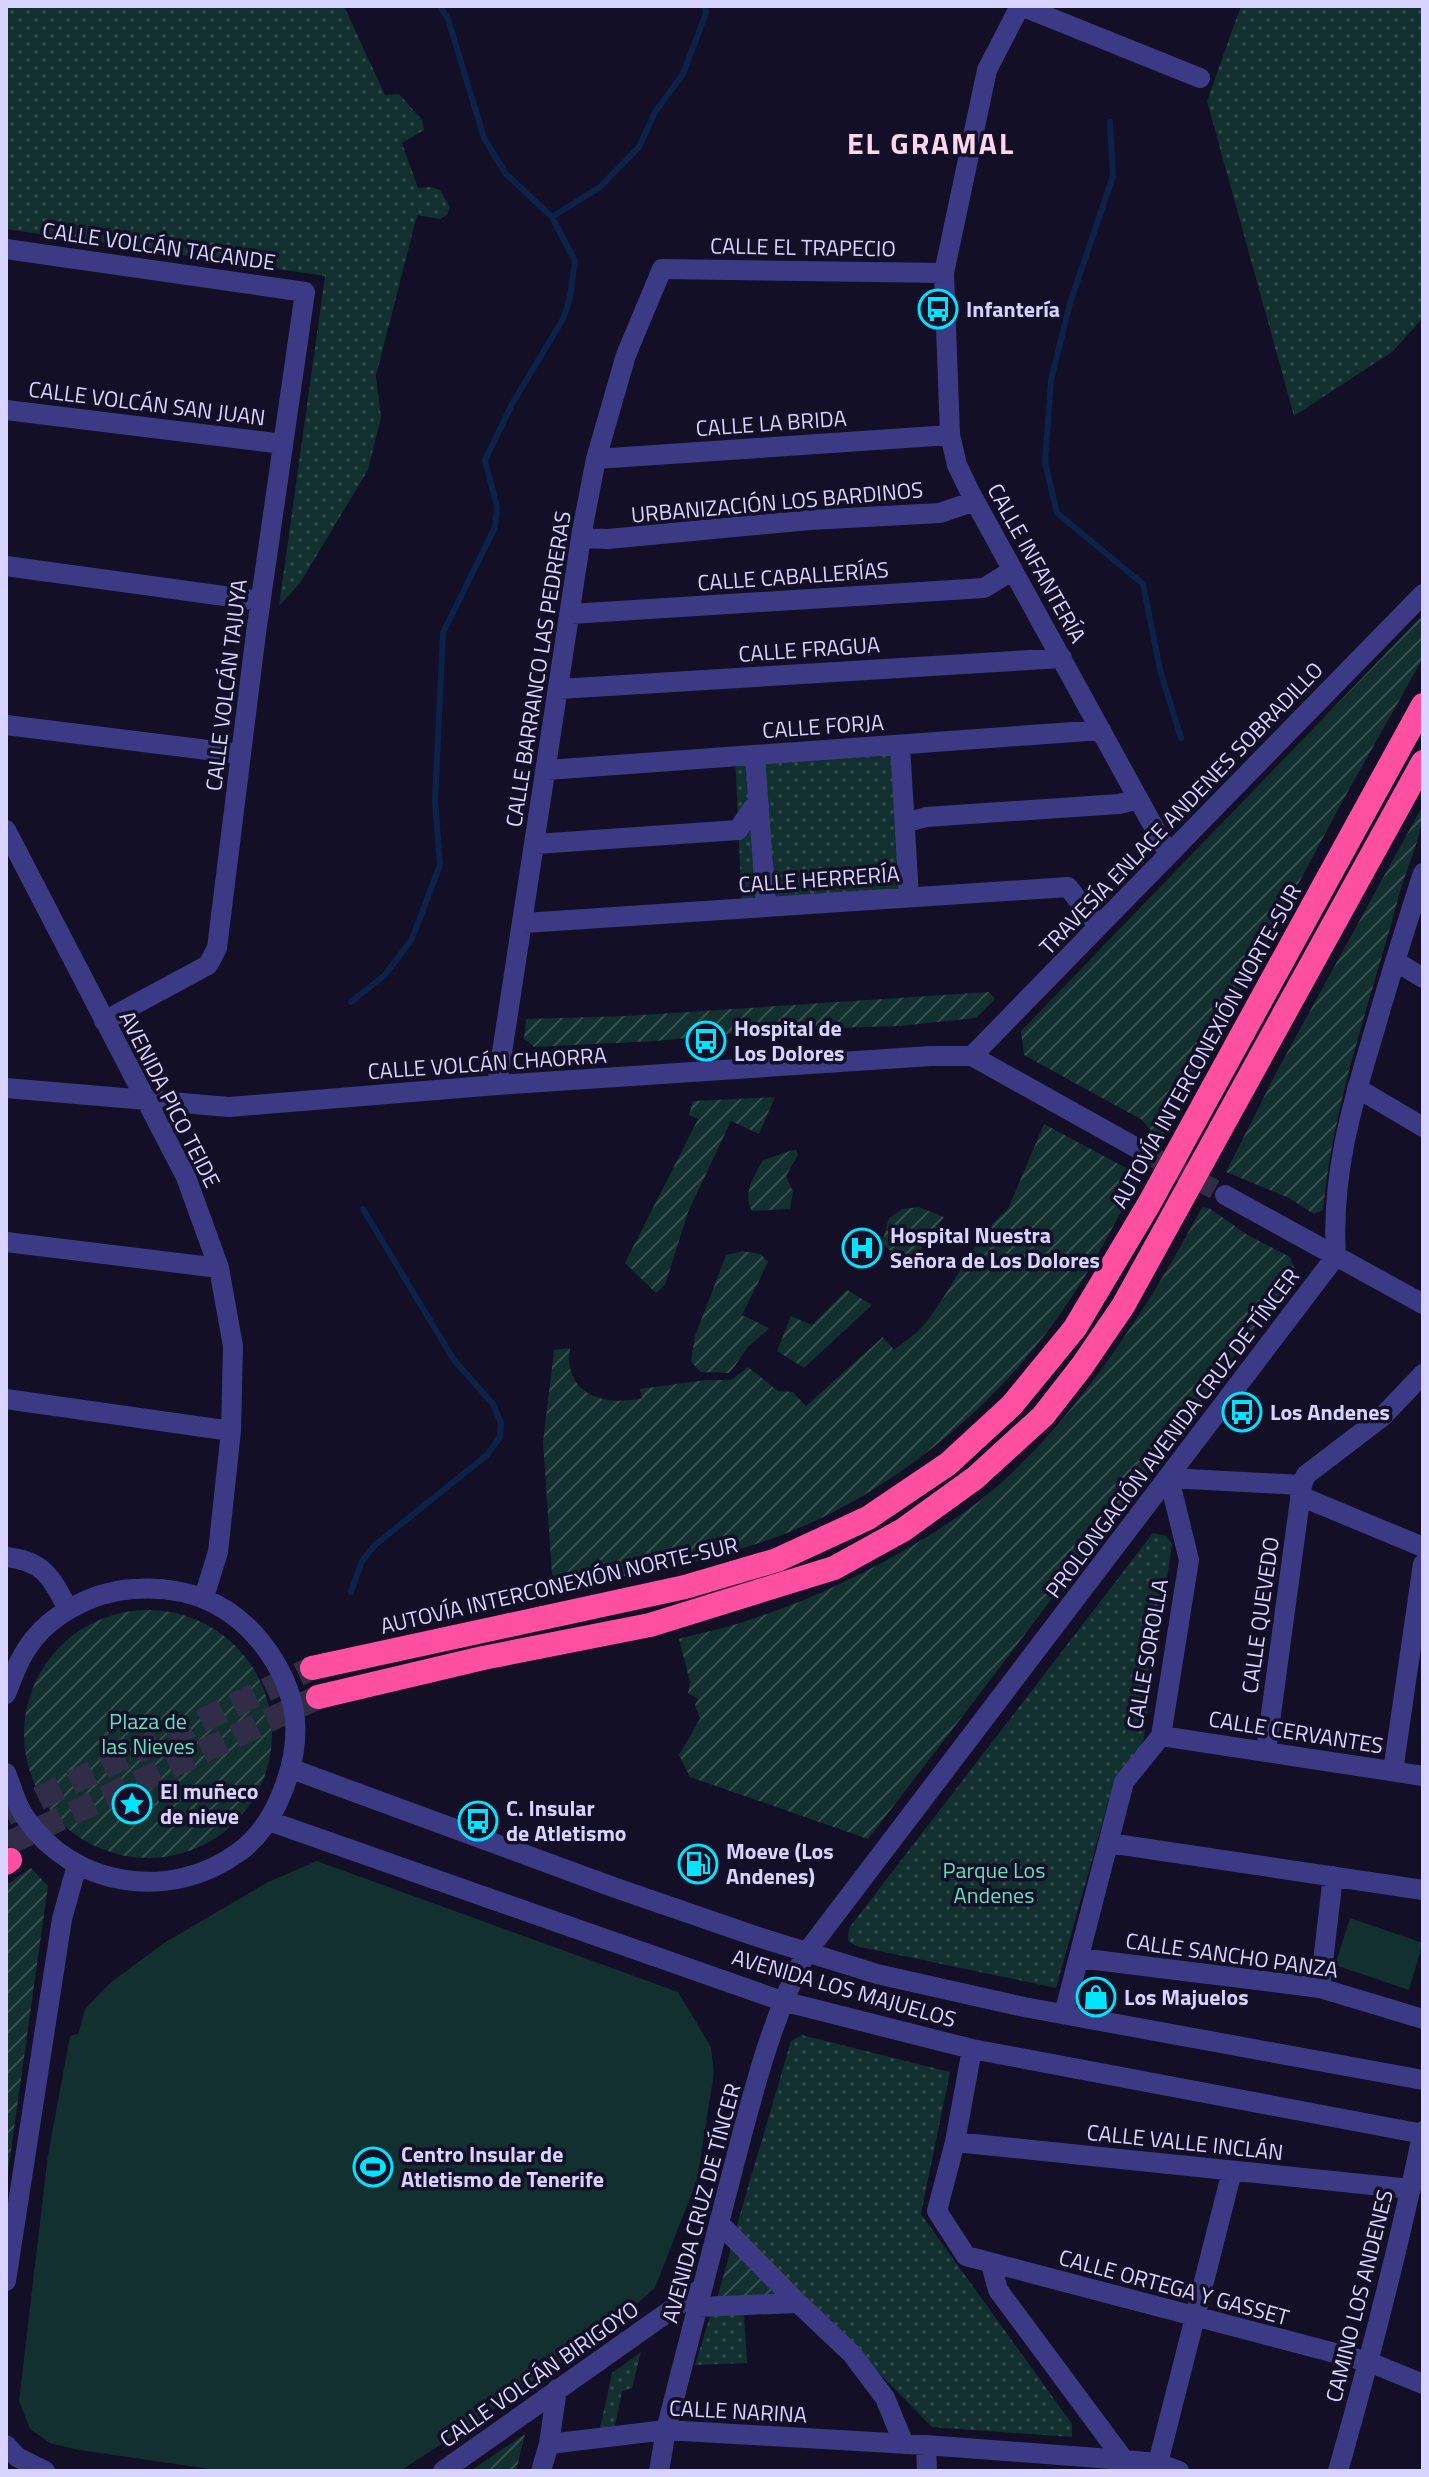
<svg xmlns="http://www.w3.org/2000/svg" width="1429" height="2477" font-family="'Titillium Web',sans-serif">
  <style>
    .grass { fill: url(#grass-dots) }
    .garden { fill: url(#garden-furrows) }
    .pitch { fill: #12302f }
    .lines { fill: none; stroke-linecap: round; stroke-linejoin: round }
    .stream { stroke: #0c2248; stroke-width: 6 }
    .minor-tunnel { stroke: #312d47; stroke-width: 20; stroke-dasharray: 20 10; stroke-linecap: butt }
    .highway-tunnel { stroke: #312d47; stroke-width: 24; stroke-dasharray: 24 12; stroke-linecap: butt }
    .minor { stroke: #3d3a85; stroke-width: 20 }
    .highway { stroke: #ff4fa3; stroke-width: 24 }
    .labels { text-anchor: middle; stroke-width: 7; stroke-linejoin: round; paint-order: stroke }
    .street-label { font-size: 22px; fill: #d9d4ff; stroke: #130f26 }
    .poi-label { font-size: 22px; font-weight: bold; fill: #d9d4ff; stroke: #130f26; text-anchor: start }
    .park-label { font-size: 22px; fill: #5fe0c0; stroke: #130f26 }
    .district-label { font-size: 30px; font-weight: bold; letter-spacing: 2px; fill: #ffd6f0; stroke: #130f26 }
  </style>
  <defs>
    <pattern id="grass-dots" width="8" height="8" patternUnits="userSpaceOnUse" patternTransform="scale(2)"><rect width="8" height="8" fill="#12302f"/><path d="M2 2h.1M6 6h.1" fill="none" stroke="#344d4e" stroke-width="1.8" stroke-linecap="round"/></pattern>
    <pattern id="garden-furrows" width="10" height="10" patternUnits="userSpaceOnUse" patternTransform="scale(2)"><rect width="10" height="10" fill="#12302f"/><path d="M-1 1l2-2M0 10L10 0M9 11l2-2" fill="none" stroke="#344d4e"/></pattern>
  </defs>
  <rect width="100%" height="100%" fill="#130f26"/>
  <path class="grass" d="M6 6H344L385 95 399 94 422 120 424 130 402 143 418 188 431 187 440 190 450 207 447 215 440 219 417 215 376 376 381 417 368 470 300 583 279 606 325 276 6 229Z
    M1241 6H1423V318L1392 352 1294 416 1207 101Z
    M900 745 909 897 742 909 735 756Z
    M1153 1533 1167 1536 1172 1544 1142 1750 1115 1778 1056 1988 856 1946 848 1941 849 1928Z
    M802 2035 950 2072 921 2214 1072 2424V2437L932 2427 736 2228 791 2041Z
    M711 2313H744L747 2363 695 2365Z
    M641 2352 632 2388 622 2391 615 2426 600 2428 612 2373Z"/>
  <path class="garden" d="M1423 615V658L1342 802 1162 1139 1153 1133 1142 1120 1024 1055 1021 1031Z
    M1423 805C1423 838 1406 867 1398 899 1370 1003 1333 1103 1323 1210L1314 1214 1289 1198 1226 1172 1277 1071Z
    M989 992 995 999 976 1018 899 1026 768 1030 656 1041 534 1047 524 1039 526 1019 627 1016Z
    M775 1097 759 1134 731 1121 688 1212 665 1285 656 1293 625 1263 698 1119 689 1115 693 1101Z
    M1044 1124 1141 1176C1119 1214 1099 1255 1075 1292 1006 1400 890 1498 768 1540 705 1562 628 1575 561 1589L552 1574 543 1442 554 1350 570 1348C563 1394 604 1407 642 1398L640 1389 706 1380H731L748 1367 778 1391 793 1392 806 1406 883 1337 894 1350C905 1341 919 1332 927 1321 955 1285 973 1238 1008 1209Z
    M796 1149 798 1155 786 1176 793 1192 790 1209 752 1211C742 1193 754 1177 763 1160Z
    M919 1207 944 1217 908 1267 882 1243 889 1218 902 1209Z
    M1202 1207 1209 1208 1246 1234 1290 1257 1297 1275 1280 1294C1145 1477 1007 1659 868 1839L690 1777 679 1755 700 1719 695 1705 698 1699 688 1693 690 1682 679 1639C700 1633 722 1629 743 1622 820 1598 905 1555 970 1508 1063 1440 1149 1308 1202 1207Z
    M742 1251 761 1254 768 1262 742 1315 769 1328C762 1337 751 1342 745 1351 739 1359 736 1366 729 1373L700 1372 691 1361 695 1336 726 1255Z
    M847 1290 872 1305 804 1368 777 1351 791 1316 812 1325Z
    M24 1734a124 124 0 1 1 248 0a124 124 0 1 1-248 0Z
    M31 1868 48 1886 6 2186V1885Z
    M732 2245 784 2298 716 2302Z
    M525 2434 516 2471H470Z"/>
  <path class="pitch" d="M317 1861 678 1992 711 2047 714 2073 697 2180 655 2288 621 2318 476 2422 400 2471H224L79 2450 50 2443 30 2429 19 2401 48 2155 70 2036 78 2034 85 2009 110 1983 164 1943 268 1882Z
    M1350 1918 1423 1943 1409 1990 1335 1965Z"/>
  <g class="lines">
    <path class="stream" d="M1110 122 1113 176 1070 303 1051 380 1045 462 1057 513 1143 584 1160 670 1181 738
      M552 217 600 187 639 147 655 112 683 74 706 13 705 6
      M351 1002 385 975 412 939 440 865 435 801 443 633 495 527 497 507 485 460 512 404 563 319 570 298 575 261 552 217 506 174 484 138 448 19 440 6
      M351 1592 362 1561 375 1545 487 1455 500 1437 501 1423 493 1404 454 1360 363 1209"/>
    <path class="minor-tunnel" d="M1144 1152 1225 1195"/>
    <path class="highway-tunnel" d="M6 1814 312 1668
      M7 1844 318 1697"/>
    <path class="minor" d="M1020 6 987 70 944 273 950 435 957 465 971 494 1168 853
      M1021 6 1200 78
      M6 249 305 292 256 633 217 948 208 965 104 1021
      M6 410 283 444
      M596 459 950 435
      M581 538 608 539 810 520 940 513 975 501
      M6 566 260 601
      M571 614 984 588 1013 570
      M559 689 1062 658
      M6 725 240 754
      M900 745 909 897
      M755 755 766 907
      M547 770 1101 730
      M905 823 926 817 1119 804 1138 799
      M6 830 186 1177 219 1268 233 1346 231 1431 218 1552 204 1597
      M536 844 738 830 753 808 759 806
      M524 923 1068 887 1098 926
      M1395 961 1423 978
      M972 1056 1423 594
      M497 1085 582 531 596 459 626 355 662 269 944 273
      M6 1088 229 1107 497 1085 931 1056H972L1144 1152
      M1357 1088 1423 1127
      M1225 1195 1423 1304
      M6 1242 219 1268
      M6 1399 231 1431
      M1300 1496 1423 1547
      M6 1557C44 1561 51 1577 68 1609
      M6 1694C11 1681 16 1667 23 1655 44 1617 90 1592 133 1589 183 1585 228 1601 261 1642 301 1693 305 1741 279 1800 270 1820 257 1839 239 1852 171 1902 73 1888 25 1817 16 1805 12 1787 6 1773
      M1161 1736 1423 1776
      M1266 1751 1302 1485 1306 1475 1382 1417 1423 1374
      M292 1769 613 1887 755 1936 877 1974 1024 2007 1423 2080
      M1393 1771 1423 1564
      M269 1821 782 2001 972 2049 1423 2134
      M1109 1843 1423 1890
      M1079 1958 1320 1988 1423 2019
      M1320 1988 1333 1876
      M1064 2014 1124 1782 1161 1736 1189 1560 1169 1478 1302 1485
      M972 2049 955 2142 937 2211 966 2256 1369 2362 1423 2384
      M955 2142 1411 2189
      M719 2223 798 2303
      M991 2264 998 2290 1124 2460
      M6 2281 62 1919 77 1865
      M697 2307 798 2303 852 2354 885 2398 904 2444
      M549 2444 666 2430 926 2445 1124 2460 1158 2463 1179 2471
      M6 2445 17 2457 45 2471
      M926 2445 927 2471
      M1158 2463 1232 2171
      M443 2471 702 2288
      M541 2471 549 2444 557 2389
      M659 2471 666 2430C688 2342 711 2254 734 2165 753 2093 771 2019 806 1953L1336 1256C1331 1178 1351 1107 1374 1032 1389 979 1406 926 1423 873
      M1338 2471C1370 2359 1399 2246 1423 2131"/>
    <path class="highway" d="M312 1668 685 1587 777 1560 868 1518 948 1464 1012 1405 1075 1328 1149 1204 1423 705
      M318 1697 483 1658 650 1625 834 1568 903 1530 975 1478 1043 1416 1082 1366 1123 1306 1423 762
      M6 1863 10 1860"/>
  </g>
  <defs>
    <g id="bus-ring" transform="scale(2)"><circle r="9.5" fill="#130f26" stroke="#00e5ff" stroke-width="1.5"/><path d="M-5-6H5V4H4V6H2V4H-2V6H-4V4H-5ZM-3.5-4V0h7V-4ZM-3.5 1.2v1.5H-2V1.2ZM2 1.2v1.5H3.5V1.2Z" fill="#00e5ff"/></g>
    <g id="hospital-ring" transform="scale(2)"><circle r="9.5" fill="#130f26" stroke="#00e5ff" stroke-width="1.5"/><path d="M-5-5h3v3.5h4V-5h3V5h-3V1.5h-4V5h-3Z" fill="#00e5ff"/></g>
    <g id="sight-ring" transform="scale(2)"><circle r="9.5" fill="#130f26" stroke="#00e5ff" stroke-width="1.5"/><path d="M0-6L1.8-2.2L6-1.7L2.9 1.2L3.7 5.4L0 3.3L-3.7 5.4L-2.9 1.2L-6-1.7L-1.8-2.2Z" fill="#00e5ff"/></g>
    <g id="fuel-ring" transform="scale(2)"><circle r="9.5" fill="#130f26" stroke="#00e5ff" stroke-width="1.5"/><path d="M-5.5-6h7V0h2V4h1.3V-2.5L3-4.5l.8-.8L6-3V5H2.5V1h-1V6h-7ZM-4.2-4.7v3.2H.2V-4.7Z" fill="#00e5ff"/></g>
    <g id="shop-ring" transform="scale(2)"><circle r="9.5" fill="#130f26" stroke="#00e5ff" stroke-width="1.5"/><path d="M-5-2.5h2.3a2.7 3.5 0 0 1 5.4 0H5L5.5 6h-11ZM-1.5-2.5h3a1.5 2.3 0 0 0-3 0Z" fill="#00e5ff"/></g>
    <g id="stadium-ring" transform="scale(2)"><circle r="9.5" fill="#130f26" stroke="#00e5ff" stroke-width="1.5"/><path d="M0-5a6.5 5 0 1 0 0 10a6.5 5 0 1 0 0-10ZM-3.5-1.8h7v3.6h-7Z" fill="#00e5ff"/></g>
  </defs>
  <g fill-rule="evenodd">
    <use href="#bus-ring" x="938" y="309"/>
    <use href="#bus-ring" x="706" y="1041"/>
    <use href="#hospital-ring" x="862" y="1248"/>
    <use href="#bus-ring" x="1242" y="1412"/>
    <use href="#sight-ring" x="132" y="1804"/>
    <use href="#bus-ring" x="478" y="1821"/>
    <use href="#fuel-ring" x="698" y="1864"/>
    <use href="#shop-ring" x="1096" y="1997"/>
    <use href="#stadium-ring" x="373" y="2167"/>
  </g>
  <g class="labels">
    <g class="street-label">
      <text transform="translate(159 246) rotate(8)" y="8">CALLE VOLCÁN TACANDE</text>
      <text transform="translate(803 247) rotate(1)" y="8">CALLE EL TRAPECIO</text>
      <text transform="translate(147 403) rotate(7)" y="8">CALLE VOLCÁN SAN JUAN</text>
      <text transform="translate(771 423) rotate(-4)" y="8">CALLE LA BRIDA</text>
      <text transform="translate(777 502) rotate(-5)" y="8">URBANIZACIÓN LOS BARDINOS</text>
      <text transform="translate(1037 563) rotate(61)" y="8">CALLE INFANTERÍA</text>
      <text transform="translate(793 576) rotate(-4)" y="8">CALLE CABALLERÍAS</text>
      <text transform="translate(809 649) rotate(-4)" y="8">CALLE FRAGUA</text>
      <text transform="translate(538 669) rotate(-81)" y="8">CALLE BARRANCO LAS PEDRERAS</text>
      <text transform="translate(226 685) rotate(-83)" y="8">CALLE VOLCÁN TAJUYA</text>
      <text transform="translate(823 726) rotate(-4)" y="8">CALLE FORJA</text>
      <text transform="translate(1181 808) rotate(-46)" y="8">TRAVESÍA ENLACE ANDENES SOBRADILLO</text>
      <text transform="translate(819 879) rotate(-4)" y="8">CALLE HERRERÍA</text>
      <text transform="translate(1206 1046) rotate(-61)" y="8">AUTOVÍA INTERCONEXIÓN NORTE-SUR</text>
      <text transform="translate(487 1063) rotate(-4)" y="8">CALLE VOLCÁN CHAORRA</text>
      <text transform="translate(170 1099) rotate(63)" y="8">AVENIDA PICO TEIDE</text>
      <text transform="translate(1172 1433) rotate(-53)" y="8">PROLONGACIÓN AVENIDA CRUZ DE TÍNCER</text>
      <text transform="translate(559 1585) rotate(-13)" y="8">AUTOVÍA INTERCONEXIÓN NORTE-SUR</text>
      <text transform="translate(1260 1615) rotate(-82)" y="8">CALLE QUEVEDO</text>
      <text transform="translate(1147 1654) rotate(-80)" y="8">CALLE SOROLLA</text>
      <text transform="translate(1296 1732) rotate(9)" y="8">CALLE CERVANTES</text>
      <text transform="translate(1232 1955) rotate(8)" y="8">CALLE SANCHO PANZA</text>
      <text transform="translate(844 1988) rotate(16)" y="8">AVENIDA LOS MAJUELOS</text>
      <text transform="translate(1185 2142) rotate(6)" y="8">CALLE VALLE INCLÁN</text>
      <text transform="translate(701 2203) rotate(-75)" y="8">AVENIDA CRUZ DE TÍNCER</text>
      <text transform="translate(1174 2287) rotate(15)" y="8">CALLE ORTEGA Y GASSET</text>
      <text transform="translate(1359 2296) rotate(-76)" y="8">CAMINO LOS ANDENES</text>
      <text transform="translate(539 2374) rotate(-35)" y="8">CALLE VOLCÁN BIRIGOYO</text>
      <text transform="translate(738 2411) rotate(3)" y="8">CALLE NARINA</text>
    </g>
    <g class="poi-label">
      <text x="966" y="317">Infantería</text>
      <text x="734" y="1036">Hospital de<tspan x="734" dy="25">Los Dolores</tspan></text>
      <text x="890" y="1243">Hospital Nuestra<tspan x="890" dy="25">Señora de Los Dolores</tspan></text>
      <text x="1270" y="1420">Los Andenes</text>
      <text x="160" y="1799">El muñeco<tspan x="160" dy="25">de nieve</tspan></text>
      <text x="506" y="1816">C. Insular<tspan x="506" dy="25">de Atletismo</tspan></text>
      <text x="726" y="1859">Moeve (Los<tspan x="726" dy="25">Andenes)</tspan></text>
      <text x="1124" y="2005">Los Majuelos</text>
      <text x="401" y="2162">Centro Insular de<tspan x="401" dy="25">Atletismo de Tenerife</tspan></text>
    </g>
    <g class="park-label">
      <text x="148" y="1729">Plaza de<tspan x="148" dy="25">las Nieves</tspan></text>
      <text x="994" y="1878">Parque Los<tspan x="994" dy="25">Andenes</tspan></text>
    </g>
    <g class="district-label">
      <text x="931" y="154">EL GRAMAL</text>
    </g>
  </g>
  <rect width="1429" height="2477" fill="none" stroke="#d9d4ff" stroke-width="16"/>
</svg>
